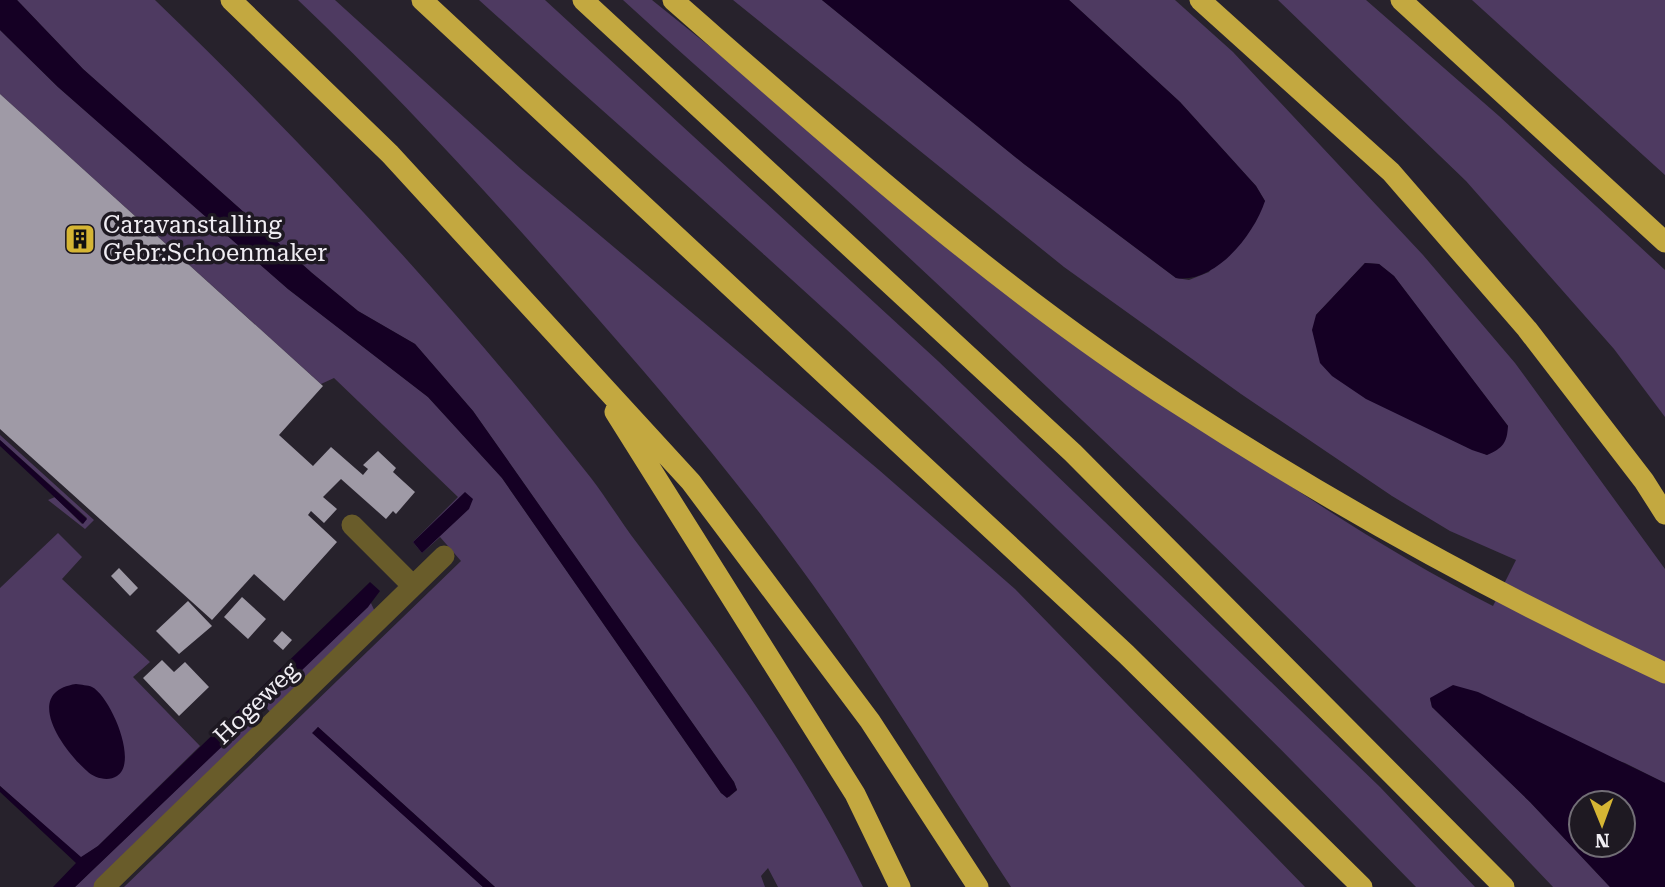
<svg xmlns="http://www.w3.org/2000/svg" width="1665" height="887" font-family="'Roboto Serif',serif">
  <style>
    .green { fill: #4e3a61; fill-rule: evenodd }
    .water { fill: #150024; fill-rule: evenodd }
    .building { fill: #9f9aa6 }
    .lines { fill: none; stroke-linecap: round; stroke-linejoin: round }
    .minor { stroke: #695c2a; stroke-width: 21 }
    .highway { stroke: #c3a840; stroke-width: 21 }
    .labels { text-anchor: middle; stroke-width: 7; stroke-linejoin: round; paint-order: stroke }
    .poi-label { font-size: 24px; fill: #f0edf3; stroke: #1e1922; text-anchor: start }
    .street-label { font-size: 24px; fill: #f0edf3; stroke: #1e1922 }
  </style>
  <rect width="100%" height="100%" fill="#27222c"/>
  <path class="green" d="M17 0H155C311 150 457 308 591 478 607 499 621 522 637 543 720 653 802 762 863 887H778L768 868 761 876 765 887H495L318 727 313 733 483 887H124L461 561 440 537 422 553 413 542 458 497 334 378 321 384 0 94V30L58 87 288 289 428 397 502 478 721 793 729 797 737 790 734 782 473 411 415 344 358 311 312 273 83 69Z
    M298 0H335L521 169 879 470 1015 589 1305 887H1011C945 787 883 683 813 585 739 481 655 383 570 287 483 188 394 91 298 0Z
    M479 0H545L938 361 1380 787 1475 887H1416C1231 697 1041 510 846 329 725 218 601 110 479 0Z
    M623 0H652C777 101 904 200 1031 297 1179 410 1327 521 1493 606L1516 560 1450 531 1392 496 1241 394 1064 267 733 0H822L1024 164 1176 278 1189 280 1209 272 1265 201 1256 186 1180 102 1069 0H1175L1233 52 1423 255 1515 363 1665 569V783L1625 763 1430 699 1432 707 1530 802 1610 887H1553C1340 661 1114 449 887 237 801 156 710 80 623 0ZM1365 263 1379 264 1394 276 1508 426 1487 455 1435 431 1316 315Z
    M1278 0H1366L1499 116 1665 270V417L1614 349 1466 181Z
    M1472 0H1665V175Z
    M0 435 94 520 85 529 48 500 55 497 82 524 87 518 0 440Z
    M58 533 82 557 62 579 150 662 133 677 200 746 98 846 81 858 0 786V588Z
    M370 601 376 614 271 713 264 705 368 607Z
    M252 717 258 724 94 887H75Z"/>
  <path class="water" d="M0 0H17L83 69 312 273 358 311 415 344 473 411 734 782 737 790 727 798 721 793 502 478 428 397 288 289 58 87 0 30Z
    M822 0H1069L1180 102 1256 186 1265 201C1254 235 1215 284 1176 278L1024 164Z
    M1365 263 1379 264 1394 276 1508 426C1507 443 1503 448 1487 455L1472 450 1366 399 1332 376 1320 363 1312 330 1316 315Z
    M0 440 87 519 83 524 0 446Z
    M465 492 473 499 469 509 422 553 413 542Z
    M370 582 380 591 368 607 75 887H53L76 863 0 792V786L81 857 98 846Z
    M76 684C81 685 88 685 92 687 110 696 139 762 117 776 108 782 94 778 87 771 62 749 22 692 76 684Z
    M1453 685 1478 692 1665 783V887H1610L1530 802 1432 707 1430 698ZM1581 803H1623V845H1581Z
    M318 727 495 887H483L312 733Z"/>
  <path class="building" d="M0 94 323 386 279 435 313 466 331 447 363 475 368 469 363 465 378 451 396 468 393 472 415 492 396 514 393 511 386 519 341 479 323 497 337 509 324 523 311 511 308 515 337 542 284 601 254 574 212 620 0 429Z
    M119 568 138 588 130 596 111 576Z
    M242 597 266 619 248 639 224 617Z
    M188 601 212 626 179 654 156 631Z
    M282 631 292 640 283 650 273 641Z
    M162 660 174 672 185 662 209 687 179 716 143 678Z"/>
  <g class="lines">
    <path class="minor" d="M352 525 413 586
      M104 887 444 556"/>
    <path class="highway" d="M231 0 390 154 691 482 870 721 978 887
      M422 0 1126 654 1362 887
      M583 0 1073 453 1504 887
      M673 0C834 141 997 288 1178 404 1334 505 1497 595 1665 673
      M1200 0 1391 172 1527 329 1644 481 1665 514
      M1401 0 1665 242
      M615 412 855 794 900 887"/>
  </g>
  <defs>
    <g id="building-square" transform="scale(1.575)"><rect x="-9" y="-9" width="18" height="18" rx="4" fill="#d5b534" stroke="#1e1922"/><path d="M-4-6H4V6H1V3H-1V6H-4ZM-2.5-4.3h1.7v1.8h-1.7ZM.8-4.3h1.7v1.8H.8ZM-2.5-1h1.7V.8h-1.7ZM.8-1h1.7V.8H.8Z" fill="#111"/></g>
  </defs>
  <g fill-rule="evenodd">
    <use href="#building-square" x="80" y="239"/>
  </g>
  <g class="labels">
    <g class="poi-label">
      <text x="103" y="233">Caravanstalling<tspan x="103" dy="28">Gebr:Schoenmaker</tspan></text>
    </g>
    <g class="street-label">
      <text transform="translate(256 703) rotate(-44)" y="8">Hogeweg</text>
    </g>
  </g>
  <g transform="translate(1602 824) rotate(179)"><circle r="33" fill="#1e1922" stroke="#726e76" stroke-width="2"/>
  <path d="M0-5L12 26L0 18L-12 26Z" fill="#d5b534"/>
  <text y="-10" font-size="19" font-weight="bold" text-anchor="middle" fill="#f0edf3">N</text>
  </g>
</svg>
